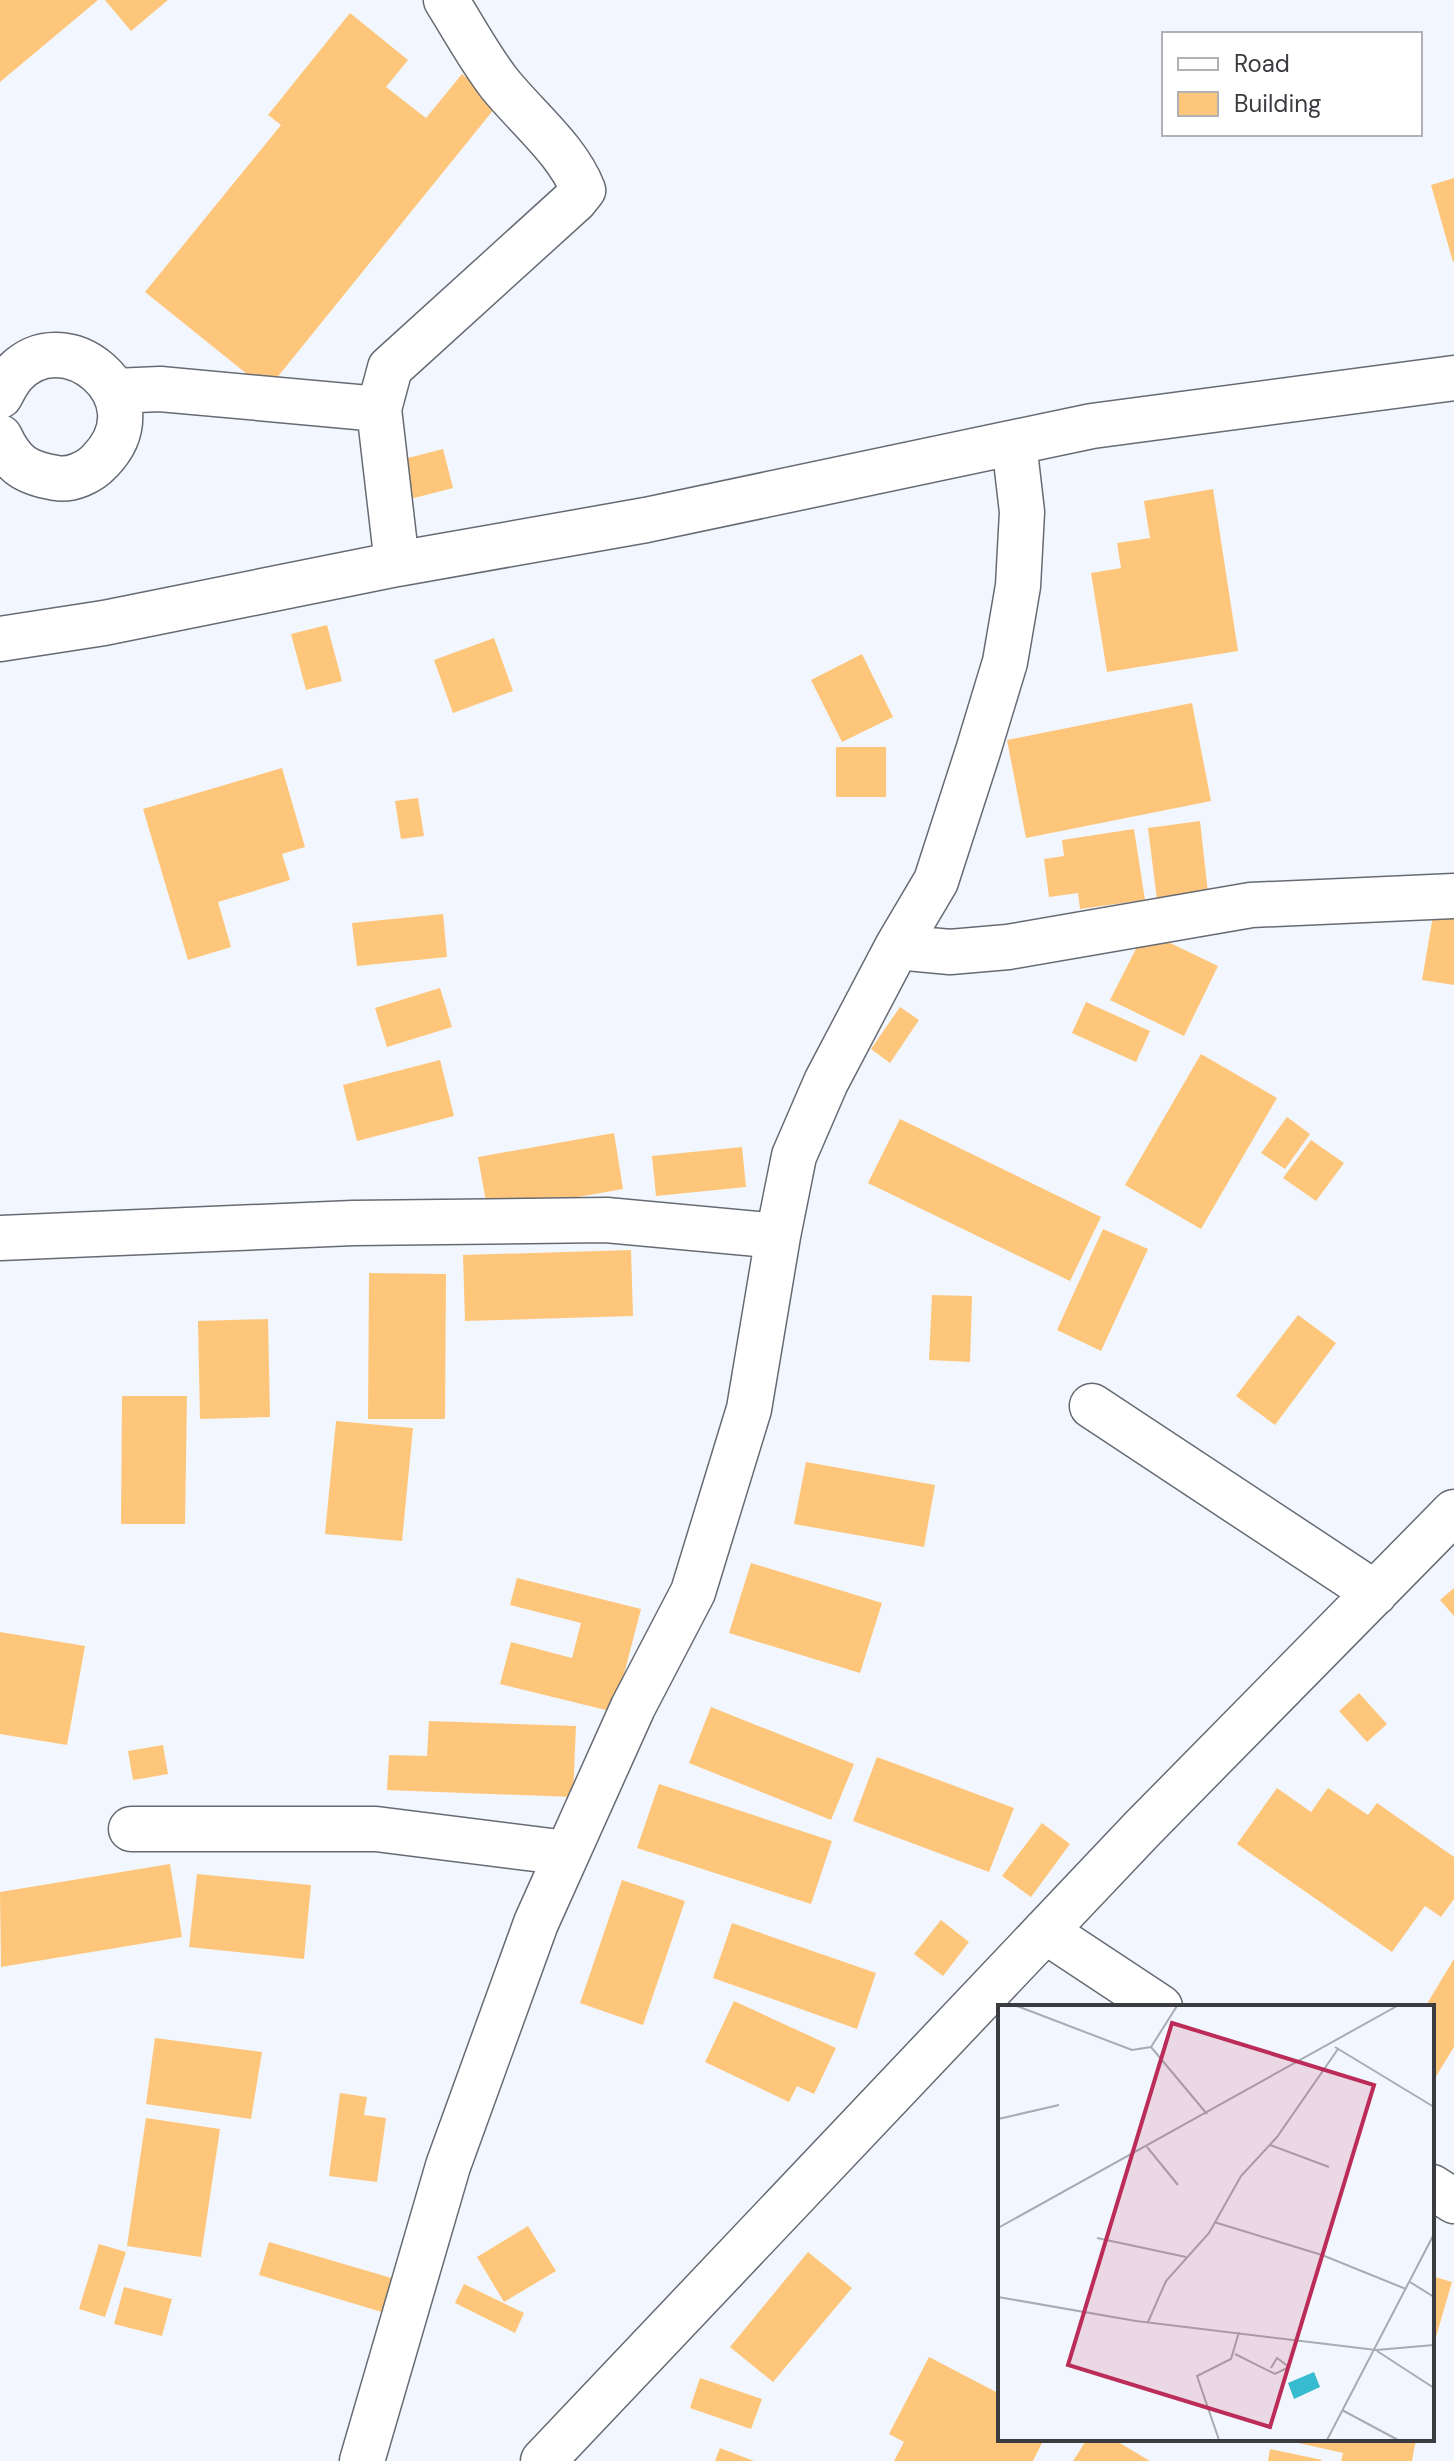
<svg xmlns="http://www.w3.org/2000/svg" width="1454" height="2461" font-family="'DM Sans',sans-serif">
  <style>
    .building { fill: #fec67a }
    .lines { fill: none; stroke-linecap: round; stroke-linejoin: round }
    .minor-casing { stroke: #666b73; stroke-width: 47 }
    .minor { stroke: #fff; stroke-width: 44 }
    .inset-road { fill: none; stroke: #a8acb2; stroke-width: 2 }
    .view { fill: #bb2c58; fill-opacity: 0.15; stroke: #bb2c58; stroke-width: 4 }
    .inset-edge { fill: none; stroke: #3a3c40; stroke-width: 4 }
  </style>
  <rect width="100%" height="100%" fill="#f2f6fe"/>
  <path class="building" d="M0 0H98L0 82Z
    M105 0H168L131 31Z
    M350 13 408 60 386 87 426 118 462 74 499 103 267 390 145 292 281 125 268 115Z
    M1454 178V262H1453L1431 185Z
    M443 449 453 488 410 499 400 460Z
    M1213 489 1238 651 1107 672 1091 573 1121 568 1117 543 1150 538 1144 501Z
    M327 625 342 681 306 690 291 634Z
    M494 638 513 691 453 713 434 660Z
    M862 654 893 717 842 742 811 680Z
    M1192 703 1211 801 1026 838 1007 740Z
    M836 747H886V797H836Z
    M282 768 305 847 282 854 290 880 218 902 231 947 188 960 143 809Z
    M418 798 424 836 401 839 395 801Z
    M1200 821 1208 893 1157 900 1148 828Z
    M1134 829 1145 900 1080 909 1078 893 1049 897 1044 859 1064 856 1062 840Z
    M1434 910 1454 913V985L1422 980Z
    M443 914 447 957 357 966 352 923Z
    M1145 931 1218 966 1184 1036 1110 1000Z
    M440 988 452 1027 387 1047 375 1008Z
    M1086 1002 1150 1031 1136 1062 1072 1033Z
    M900 1007 919 1020 890 1063 871 1049Z
    M1201 1054 1277 1098 1201 1229 1125 1185Z
    M440 1060 454 1116 357 1141 343 1085Z
    M1287 1117 1310 1134 1285 1169 1261 1153Z
    M900 1119 1101 1217 1070 1281 868 1183Z
    M614 1133 623 1189 488 1213 478 1157Z
    M1311 1140 1344 1163 1316 1201 1283 1178Z
    M742 1147 746 1187 656 1196 652 1156Z
    M1103 1229 1148 1249 1101 1351 1057 1330Z
    M631 1250 633 1316 465 1321 463 1255Z
    M369 1273 446 1274 445 1419H368Z
    M932 1295 972 1296 970 1362 929 1360Z
    M1298 1315 1336 1343 1275 1425 1236 1396Z
    M268 1319 270 1417 200 1419 198 1321Z
    M122 1396H187L185 1524H121Z
    M336 1421 413 1428 402 1541 325 1534Z
    M806 1462 935 1485 924 1547 794 1524Z
    M751 1563 882 1603 860 1673 729 1633Z
    M517 1578 641 1609 614 1712 500 1684 511 1642 572 1658 581 1623 510 1605Z
    M1454 1588V1616L1440 1600Z
    M0 1632 85 1646 67 1745 0 1734Z
    M1359 1693 1387 1724 1367 1742 1339 1711Z
    M711 1707 854 1764 831 1820 689 1763Z
    M429 1721 576 1726 573 1797 387 1790 389 1755 427 1756Z
    M163 1745 168 1774 133 1780 128 1751Z
    M877 1757 1014 1808 989 1872 853 1821Z
    M659 1784 832 1841 811 1904 637 1848Z
    M1277 1788 1311 1812 1328 1788 1368 1815 1377 1803 1454 1857V1899L1441 1917 1425 1906 1392 1952 1237 1844Z
    M1042 1823 1070 1844 1031 1897 1002 1876Z
    M170 1864 182 1937 1 1967 0 1892Z
    M197 1874 311 1885 304 1959 189 1947Z
    M622 1880 685 1901 643 2025 580 2003Z
    M941 1920 969 1942 943 1976 914 1954Z
    M732 1923 876 1973 857 2029 713 1978Z
    M1454 1959V2047L1432 2083V2007H1425Z
    M734 2001 836 2048 814 2094 797 2086 789 2102 705 2062Z
    M155 2038 262 2052 251 2119 146 2104Z
    M340 2093 367 2097 364 2115 386 2118 377 2182 329 2176Z
    M146 2118 220 2129 201 2257 127 2246Z
    M528 2226 556 2271 504 2302 477 2257Z
    M269 2242 405 2282 395 2316 259 2275Z
    M99 2244 126 2252 105 2317 79 2309Z
    M808 2252 852 2288 773 2382 730 2347Z
    M1432 2276 1452 2282 1433 2347 1432 2346Z
    M464 2284 524 2313 515 2333 455 2303Z
    M124 2287 172 2299 162 2336 114 2324Z
    M929 2357 1000 2394V2439H1044L1033 2461H894L904 2442 889 2434Z
    M700 2378 762 2399 751 2429 690 2408Z
    M1087 2439H1113L1150 2461H1073Z
    M1281 2439H1416L1412 2461H1341L1343 2453Z
    M720 2448 754 2461H715Z
    M1270 2449 1322 2460 1321 2461H1268Z"/>
  <g class="lines">
    <g class="minor-casing">
      <path id="minor" d="M115 391 160 389 379 409
        M0 396C4 389 8 381 13 375 63 317 163 397 100 461 90 472 71 481 56 478 26 473 13 465 0 437
        M397 564 379 409 390 368 575 200 583 190C567 149 526 117 499 83 479 57 463 27 446 0
        M0 639 104 623 397 564 646 520 1092 426 1454 378
        M897 947 950 952 1008 947 1251 905 1454 896
        M0 1238 353 1223 606 1220 778 1236
        M1092 1406 1375 1593
        M131 1829H376L567 1853
        M1045 1931 1160 2007
        M1432 2187 1454 2201
        M362 2461 448 2166 536 1923 633 1707 693 1592 749 1409 778 1236 794 1156 826 1082 897 947 936 881 978 751 1005 662 1018 586 1022 512 1014 443
        M543 2461 1142 1829 1454 1512"/>
    </g>
    <use href="#minor" class="minor"/>
  </g>
  <g transform="translate(998 2005)">
    <rect width="436" height="436" fill="#f2f6fe"/>
    <path d="M316 367 322 382 296 394 290 378Z" fill="#37bbd0"/>
    <path class="inset-road" d="M19 1 134 45 153 42 179 1M153 42 209 109M337 42 436 102M0 114 61 100M272 140 331 162M149 142 180 180M216 217 324 250 408 284M0 223 399 1M99 233 188 252M412 277 436 292M0 292 138 316 378 345 436 340M150 317 168 276 211 228 243 171 279 132 340 44M379 346 436 383M237 349 277 369 291 362 279 353 273 363M344 405 400 435M221 435 199 371 233 354 241 327M329 435 436 229"/>
    <path class="view" d="M174 18 376 80 272 422 70 360Z"/>
    <rect width="436" height="436" class="inset-edge"/>
  </g>
  <rect x="1162" y="32" width="260" height="104" fill="#ffffff" stroke="#b0b1b3" stroke-width="2"/>
  <rect x="1178" y="58" width="40" height="12" fill="#ffffff" stroke="#b0b1b3" stroke-width="2"/>
  <text x="1234" y="72" font-size="24" fill="#3a3c40">Road</text>
  <rect x="1178" y="92" width="40" height="24" fill="#fec67a" stroke="#b0b1b3" stroke-width="2"/>
  <text x="1234" y="112" font-size="24" fill="#3a3c40">Building</text>
</svg>
